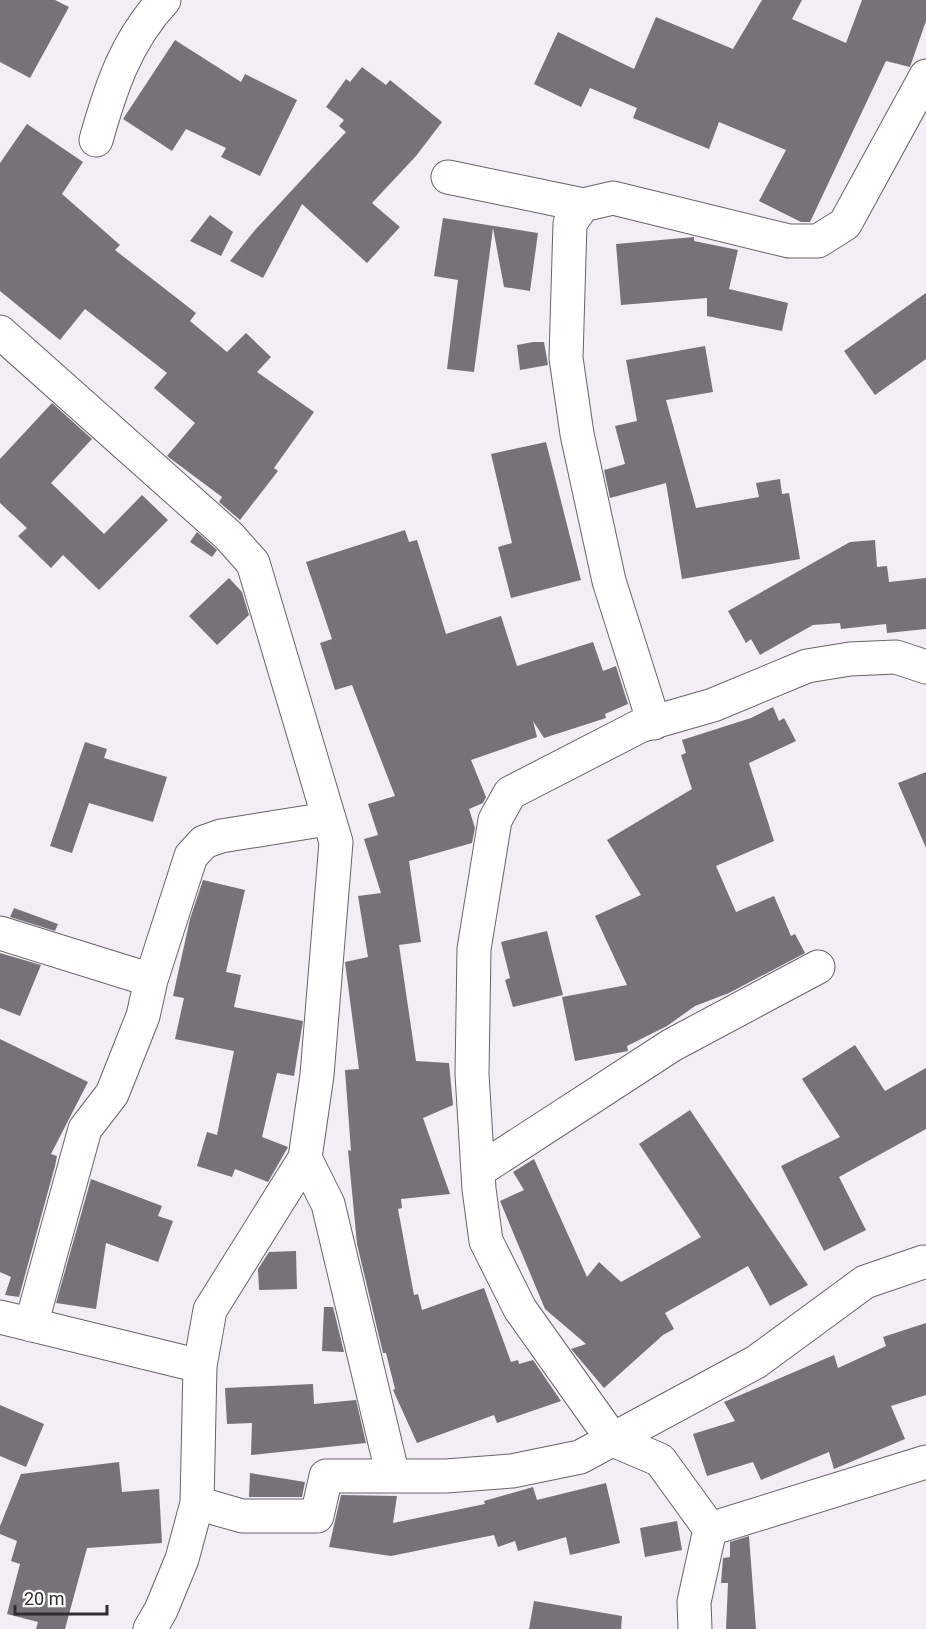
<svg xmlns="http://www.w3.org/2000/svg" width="926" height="1629" font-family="Roboto,sans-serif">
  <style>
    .building { fill: #777279 }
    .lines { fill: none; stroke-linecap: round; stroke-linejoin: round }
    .minor-casing { stroke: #686369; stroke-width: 35 }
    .minor { stroke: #fff; stroke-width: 33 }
  </style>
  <rect width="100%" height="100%" fill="#f3edf5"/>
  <path class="building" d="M0 0H55L69 7 30 78 0 62Z
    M762 0H802L792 19 846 43 862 0H926V21L910 67 886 61 810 222H801L759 201 786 150 719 122 709 149 633 118 637 108 590 88 581 107 534 84 558 32 634 69 656 17 733 49Z
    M175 40 241 82 245 74 297 100 260 176 221 157 226 148 186 129 172 151 123 119Z
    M362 67 386 85 390 80 442 122 416 156 372 203 400 227 367 263 302 204 263 278 230 261 255 230 346 132 339 126 344 120 326 107 346 79 350 82Z
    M27 124 83 162 62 194 120 245 115 250 196 313 190 321 227 352 246 333 271 357 257 372 314 412 274 468 278 471 240 520 219 502 222 497 167 456 195 423 154 388 167 373 85 309 60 340 0 291V163Z
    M210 215 233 232 221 256 190 241Z
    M443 218 538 233 530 291 504 287 493 228 474 372 447 369 458 280 434 276Z
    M694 237V241L738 250 729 289 788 303 782 331 707 316V298L621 305 616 244Z
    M926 293V359L875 395 844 351Z
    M533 342H544L548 365 520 370 517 345Z
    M705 346 713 392 666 400 696 508 759 497 756 483 780 479 782 494 789 493 800 559 682 579 666 483 610 498 604 470 625 464 615 426 637 421 626 360Z
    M52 403 92 439 51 483 104 534 142 495 168 520 99 590 63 555 51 568 18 536 27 528 0 503V459Z
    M546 442 581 580 511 598 498 547 512 543 491 454Z
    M405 530 409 542 417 540 446 634 501 616 517 666 593 642 603 671 616 666 628 704 605 714 606 718 544 738 533 721 537 737 471 760 486 797 483 803 469 809 475 828 472 843 409 861 421 942 399 945 416 1061 449 1063 453 1105 423 1118 450 1194 401 1199 402 1208 398 1209 414 1295 418 1294 422 1310 484 1288 511 1362 518 1360 519 1364 533 1360 561 1401 497 1423 494 1415 417 1443 393 1390 395 1389 386 1353H383L357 1244 348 1150 351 1151 345 1070 359 1069 345 962 368 957 358 896 381 893 364 839 378 835 368 804 395 796 352 685 335 690 320 643 332 639 306 562Z
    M197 532 217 550 212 557 190 542Z
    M875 540 877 567 887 566 889 582 926 578V629L887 633 886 624 841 629 840 623 813 625 760 655 751 639 746 643 728 611 850 542Z
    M229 578 242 592 249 615 217 645 189 616Z
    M773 707 779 721 784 718 796 741 749 763 774 841 716 866 736 912 774 896 791 936 795 934 805 953 729 993 695 1006 667 1026 627 1046 628 1051 575 1061 562 997 627 985 595 916 641 895 607 840 692 789 681 755 686 753 682 740 751 718Z
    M85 742 107 749 104 758 167 777 153 822 89 803 72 853 50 846Z
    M926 772V848L898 783Z
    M203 880 245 890 226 972 241 975 234 1007 303 1021 294 1076 277 1073 262 1137 288 1147 268 1182 235 1169 232 1177 197 1166 207 1132 217 1135 234 1051 175 1039 184 998 173 996 190 919Z
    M14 908 58 924 55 931 10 917Z
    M547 931 563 995 513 1007 505 980 510 978 501 942Z
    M0 953 41 965 20 1016 0 1008Z
    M0 1039 88 1082 51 1154 57 1156 55 1166 19 1297 5 1295 11 1277 0 1272Z
    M855 1045 885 1091 926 1068V1129L839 1177 866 1230 824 1251 781 1166 840 1137 802 1079Z
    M690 1110 808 1285 770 1306 748 1266 665 1313 674 1329 663 1335 604 1388 571 1349 586 1344 545 1309 500 1201 524 1190 513 1172 534 1159 587 1277 599 1262 621 1282 701 1237 639 1144Z
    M91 1179 162 1206 158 1216 173 1221 158 1262 106 1243 96 1309 56 1303Z
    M296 1251 297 1289 259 1290 258 1269 269 1252Z
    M324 1307H333L344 1352 322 1351Z
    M926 1323V1395L891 1406 905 1439 834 1469 829 1452 761 1480 753 1462 707 1476 693 1434 735 1421 724 1402 834 1355 838 1368 886 1346 883 1337Z
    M313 1384 314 1404 356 1400 366 1443 251 1455 252 1423 227 1424 225 1388Z
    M0 1405 44 1424 26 1467 0 1456Z
    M119 1462 122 1492 159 1489 162 1543 87 1548 65 1629H36L38 1622 7 1614 20 1564 11 1561 17 1541 0 1534V1526L21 1474Z
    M250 1473 305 1482 302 1497H249Z
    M606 1483 620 1543 570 1555 566 1537 518 1551 515 1541 498 1547 494 1535 391 1556 329 1547 341 1495 397 1496 393 1523 485 1504 484 1501 533 1487 537 1500Z
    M677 1521 682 1550 645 1557 640 1528Z
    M749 1536 756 1629H726L728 1583H721L723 1558 730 1557V1542Z
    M534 1601 622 1616 621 1629H529Z"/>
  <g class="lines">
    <g class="minor-casing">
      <path id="minor" d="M96 140C111 87 126 41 164 0
        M448 177 583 205 613 198 789 241H818L845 224 926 76
        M583 205 570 223 566 358 577 434 609 581 654 723
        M0 332 229 536 253 563 336 842 317 1075 305 1158 210 1310 200 1366 197 1503 182 1559 161 1610 150 1629
        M0 933 151 980
        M305 1158 328 1204 393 1476
        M478 1171 672 1045 818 967
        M0 1317 200 1366
        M31 1325 85 1129 112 1094 143 1016 151 980 191 856 204 842 221 836 327 819
        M197 1503 242 1516H317L326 1476H446L512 1471 580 1457 756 1362 865 1282 923 1262
        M710 1529 926 1462
        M695 1629 694 1602 710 1529 660 1460 613 1440 520 1309 486 1241 479 1189 472 1074 474 949 495 820 510 793 640 726 713 705 807 666 850 659 896 657 926 667"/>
    </g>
    <use href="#minor" class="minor"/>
  </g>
  <path d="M15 1605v9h92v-9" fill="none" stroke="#2f2d30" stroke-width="3"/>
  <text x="24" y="1605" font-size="18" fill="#2f2d30" stroke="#ffffff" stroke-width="4.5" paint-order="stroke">20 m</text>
</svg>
